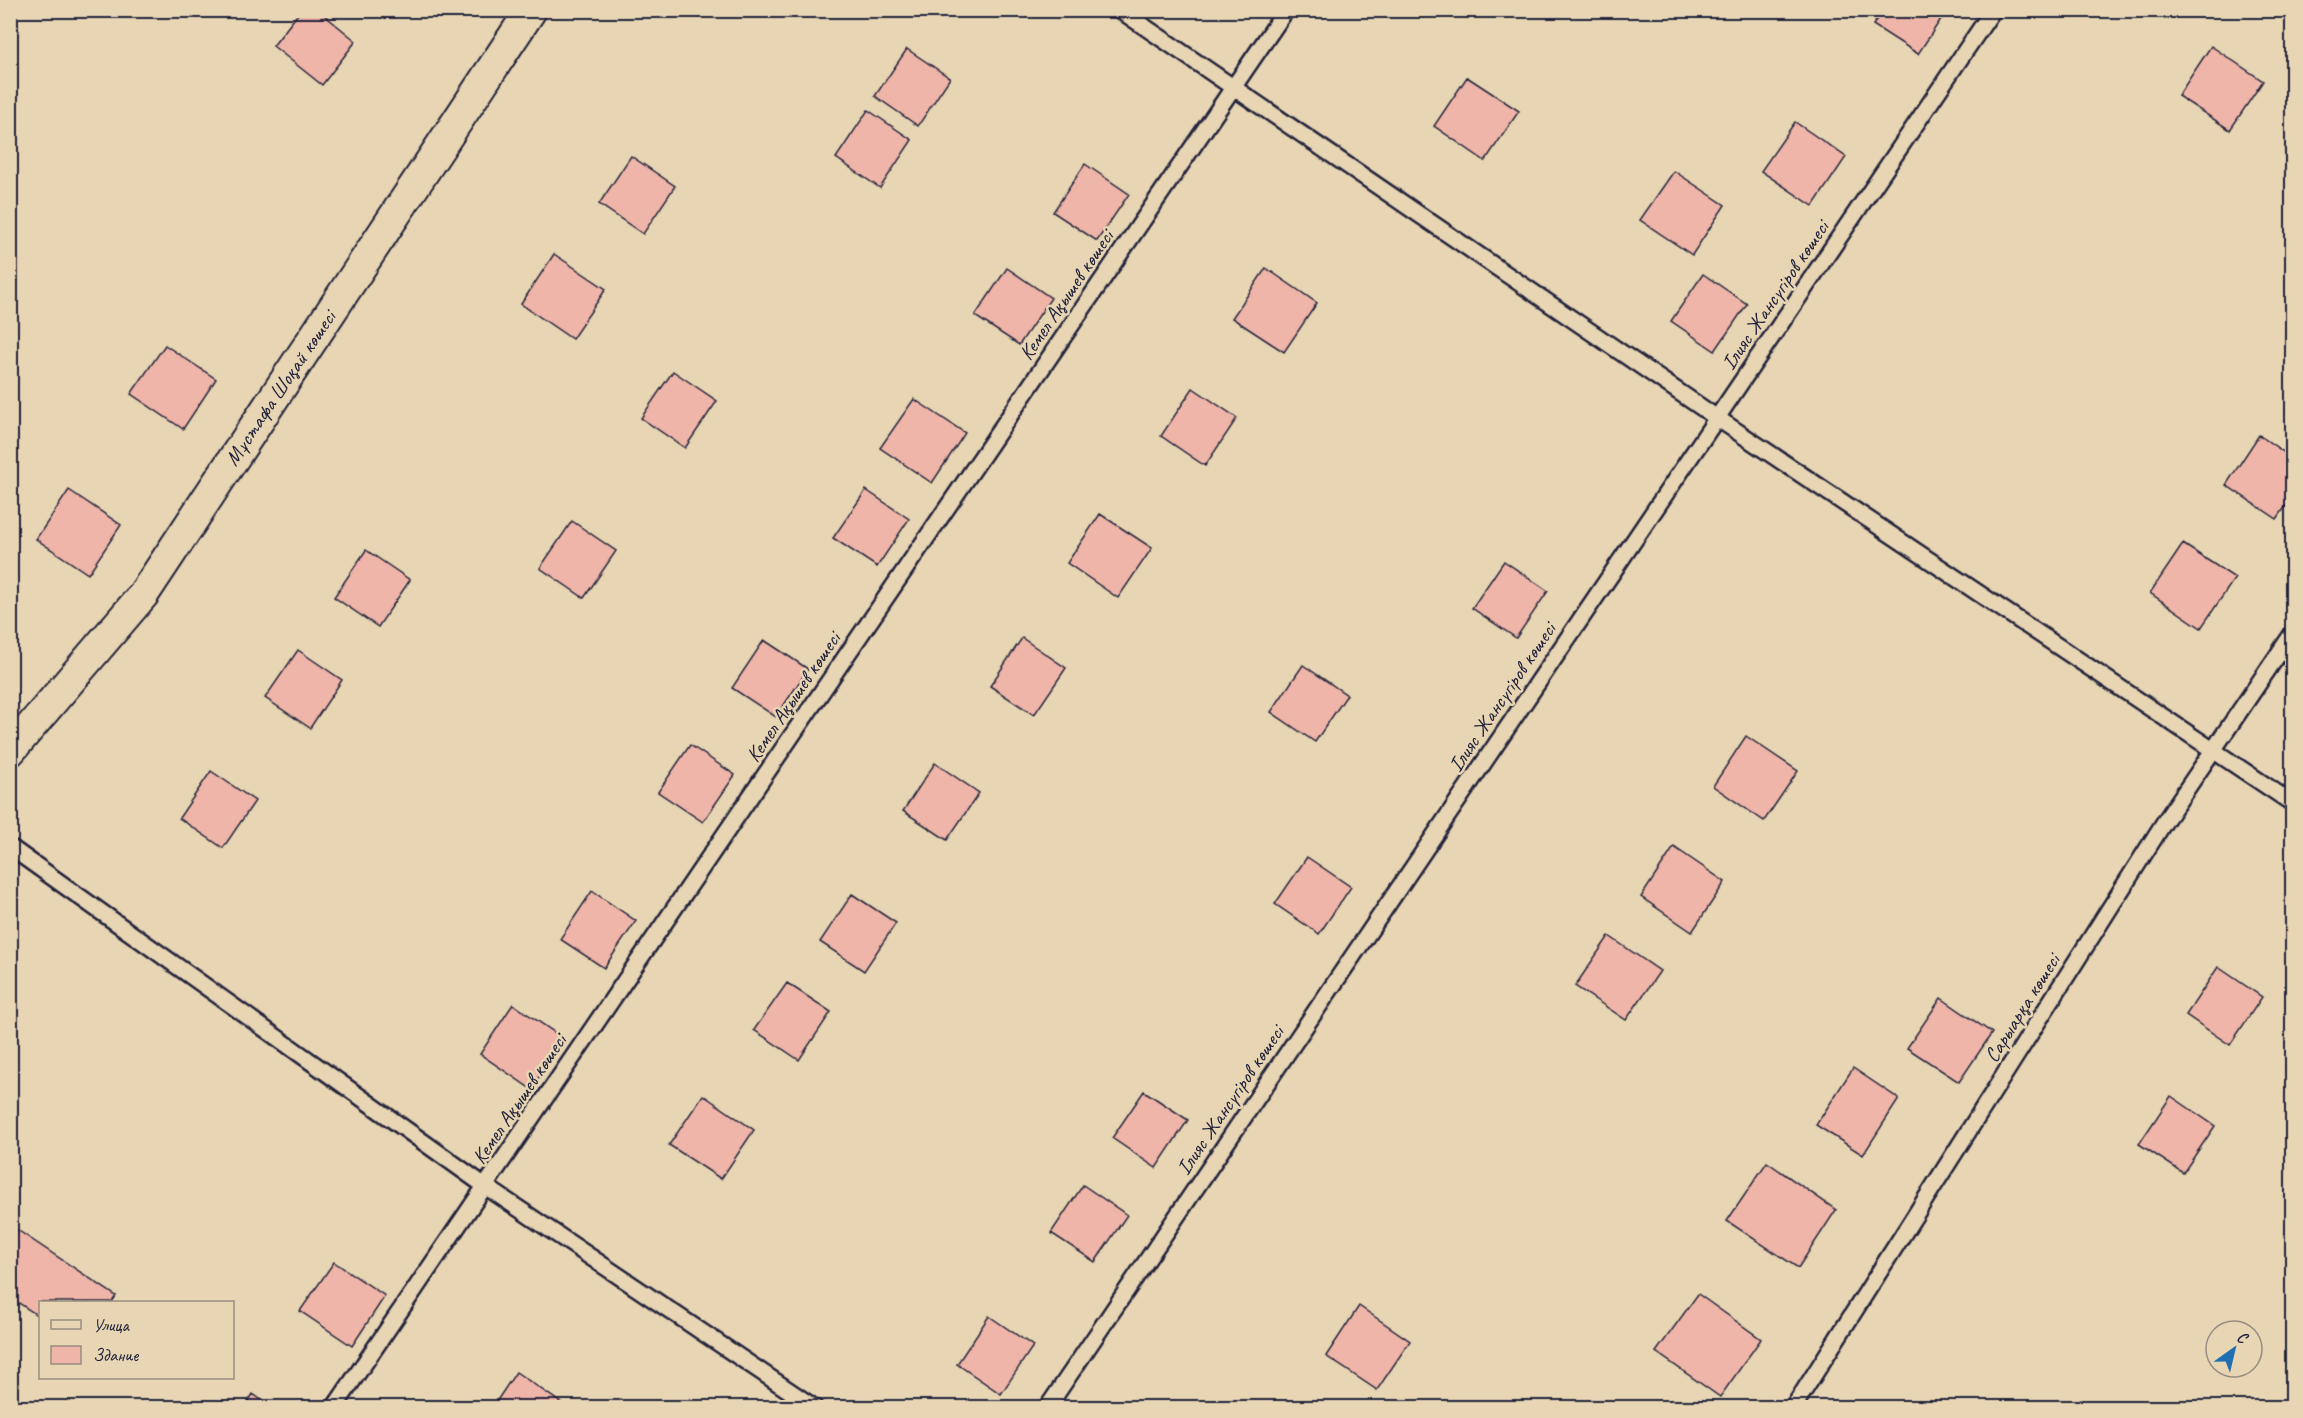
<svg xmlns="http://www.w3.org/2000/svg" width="2303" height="1418" font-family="Caveat,sans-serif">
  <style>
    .building { fill: #efb5a8; stroke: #22223b; stroke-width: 1.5 }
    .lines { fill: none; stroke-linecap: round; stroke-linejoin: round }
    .lane-casing { stroke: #22223b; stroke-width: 20 }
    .street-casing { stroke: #22223b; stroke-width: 34 }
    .lane { stroke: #e7d5b3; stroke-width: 15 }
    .street { stroke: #e7d5b3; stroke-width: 30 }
    .labels { text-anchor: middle; stroke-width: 5; stroke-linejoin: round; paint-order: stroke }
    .street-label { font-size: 21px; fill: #22223b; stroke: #e7d5b3 }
  </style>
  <rect width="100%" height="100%" fill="#e7d5b3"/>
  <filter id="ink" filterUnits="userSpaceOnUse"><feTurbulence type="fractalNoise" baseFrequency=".0167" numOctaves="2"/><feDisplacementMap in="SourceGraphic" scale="12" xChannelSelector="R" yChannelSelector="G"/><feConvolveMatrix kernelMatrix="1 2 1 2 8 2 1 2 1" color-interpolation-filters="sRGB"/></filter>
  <g filter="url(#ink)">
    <path class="building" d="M301 10H318L356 41 322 85 273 46Z
      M1494 10H1509L1504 18Z
      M1883 10H1947L1918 54 1873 25Z
      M2211 46 2263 81 2230 130 2178 96Z
      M907 49 950 78 918 126 875 96Z
      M1467 77 1519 111 1485 161 1434 126Z
      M868 110 912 140 880 188 836 158Z
      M1795 122 1846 157 1813 206 1761 171Z
      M631 156 675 186 643 234 599 204Z
      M1085 164 1129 194 1097 241 1053 212Z
      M1674 171 1725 205 1692 255 1640 220Z
      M554 254 606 289 572 339 521 304Z
      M1007 268 1051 298 1019 345 975 316Z
      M1266 268 1317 303 1284 352 1232 318Z
      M1703 274 1747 304 1715 351 1671 321Z
      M165 345 216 379 183 429 131 394Z
      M673 371 717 401 685 448 641 418Z
      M1193 388 1237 418 1205 466 1161 436Z
      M914 399 965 433 932 483 880 448Z
      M2259 435 2292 458V497L2277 519 2226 485Z
      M69 490 121 525 88 574 36 539Z
      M866 490 909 519 877 567 833 538Z
      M1100 514 1152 548 1118 598 1067 563Z
      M572 521 616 551 584 598 540 568Z
      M2183 544 2235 578 2201 628 2150 593Z
      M366 550 410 580 378 627 334 597Z
      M1504 561 1548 591 1516 638 1472 608Z
      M1022 638 1066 668 1034 715 990 686Z
      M764 640 808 669 776 717 732 688Z
      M298 650 342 680 310 728 265 698Z
      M1303 665 1347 695 1315 742 1271 712Z
      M1746 736 1798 771 1764 821 1713 786Z
      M690 745 735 775 703 822 658 792Z
      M935 763 979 793 947 840 903 811Z
      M211 771 255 801 223 848 179 818Z
      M1674 847 1725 882 1692 932 1641 897Z
      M1307 857 1351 887 1319 934 1275 904Z
      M592 891 636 921 604 968 560 939Z
      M852 894 896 923 864 971 820 942Z
      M1609 936 1660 971 1626 1020 1575 986Z
      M2218 967 2262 997 2230 1045 2186 1015Z
      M787 983 831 1012 799 1060 754 1030Z
      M1941 998 1992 1033 1959 1082 1907 1048Z
      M513 1004 564 1039 531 1089 480 1054Z
      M1853 1068 1899 1099 1863 1155 1816 1125Z
      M1144 1091 1188 1120 1156 1168 1112 1138Z
      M703 1095 754 1130 721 1179 669 1145Z
      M2171 1096 2215 1126 2183 1173 2139 1144Z
      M1767 1162 1836 1210 1798 1268 1727 1221Z
      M1083 1185 1127 1215 1095 1262 1051 1233Z
      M10 1225 116 1296 112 1302H40V1317L10 1297Z
      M334 1262 385 1296 352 1346 300 1311Z
      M1698 1294 1761 1339 1720 1397 1656 1352Z
      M1359 1306 1410 1341 1377 1390 1326 1356Z
      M989 1316 1033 1346 1001 1394 957 1364Z
      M516 1372 567 1407V1408H492Z
      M253 1394 273 1408H244Z"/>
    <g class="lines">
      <g class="lane-casing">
        <path id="lane" d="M1120 10 1717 418 2292 803
          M10 847 485 1186 815 1408
          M334 1408 1286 10
          M1047 1408 1993 10
          M1793 1408 2165 821 2292 634"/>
      </g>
      <g class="street-casing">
        <path id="street" d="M10 751 143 595 531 10"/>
      </g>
      <use href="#lane" class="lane"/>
      <use href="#street" class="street"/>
    </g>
  </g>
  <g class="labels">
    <g class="street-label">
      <text transform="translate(1066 295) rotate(-56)" y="7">Кемел Ақышев көшесі</text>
      <text transform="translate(1775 295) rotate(-56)" y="7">Ілияс Жансүгіров көшесі</text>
      <text transform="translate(280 388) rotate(-56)" y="7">Мұстафа Шоқай көшесі</text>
      <text transform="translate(793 697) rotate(-56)" y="7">Кемел Ақышев көшесі</text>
      <text transform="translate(1502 697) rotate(-56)" y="7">Ілияс Жансүгіров көшесі</text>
      <text transform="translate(2022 1008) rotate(-58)" y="7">Сарыарқа көшесі</text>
      <text transform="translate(519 1099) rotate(-56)" y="7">Кемел Ақышев көшесі</text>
      <text transform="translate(1230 1100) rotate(-56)" y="7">Ілияс Жансүгіров көшесі</text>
    </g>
  </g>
  <rect width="2303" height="1418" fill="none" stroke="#e7d5b3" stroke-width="36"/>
  <rect x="18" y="18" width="2267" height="1382" fill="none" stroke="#22223b" stroke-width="2" filter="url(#ink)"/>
  <rect x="39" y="1301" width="195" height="78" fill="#e7d5b3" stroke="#988d83" stroke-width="1.5"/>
  <rect x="51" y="1320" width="30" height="9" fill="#e7d5b3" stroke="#988d83" stroke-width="1.5"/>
  <text x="93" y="1331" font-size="18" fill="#22223b">Улица</text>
  <rect x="51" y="1346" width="30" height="18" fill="#efb5a8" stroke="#988d83" stroke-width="1.5"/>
  <text x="93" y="1361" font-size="18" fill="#22223b">Здание</text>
  <g transform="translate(2234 1349) rotate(34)"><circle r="28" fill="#e7d5b3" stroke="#988d83" stroke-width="1.5"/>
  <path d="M0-4.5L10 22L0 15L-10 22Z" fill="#1f6fb2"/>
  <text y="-9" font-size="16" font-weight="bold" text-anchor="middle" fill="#22223b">С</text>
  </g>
</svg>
